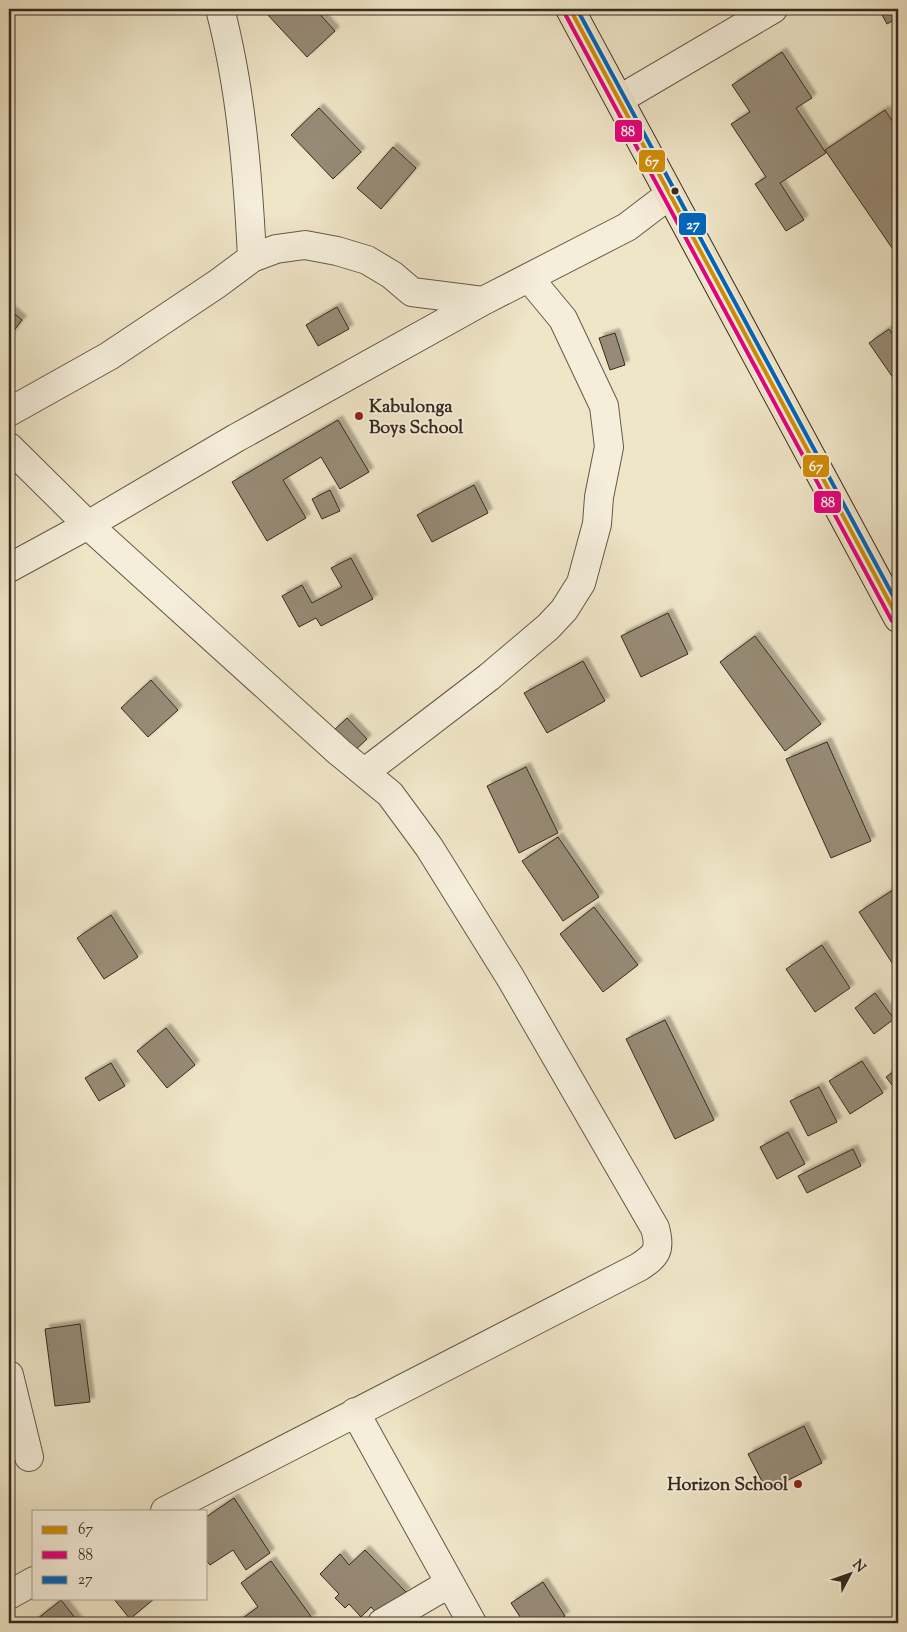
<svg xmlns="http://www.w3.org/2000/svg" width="907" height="1632" font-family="'Sorts Mill Goudy',serif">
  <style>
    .building { fill: #978b77; stroke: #372a20; filter: url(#shadow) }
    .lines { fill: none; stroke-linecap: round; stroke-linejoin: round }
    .minor-casing { stroke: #65594a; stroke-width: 30 }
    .major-casing { stroke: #372a20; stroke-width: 30 }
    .minor { stroke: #f5eedb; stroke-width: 28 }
    .major { stroke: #efe5c7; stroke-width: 28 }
    .bus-1-casing { stroke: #f5eedb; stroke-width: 8 }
    .bus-2-casing { stroke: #f5eedb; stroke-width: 8 }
    .bus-3-casing { stroke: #f5eedb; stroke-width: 8 }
    .bus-1 { stroke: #d18d06; stroke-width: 4 }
    .bus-2 { stroke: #e5007d; stroke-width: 4 }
    .bus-3 { stroke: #0065bd; stroke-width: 4 }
    .bus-dot { fill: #372a20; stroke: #f5eedb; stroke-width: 2 }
    .poi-dot { fill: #8f2418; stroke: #f5eedb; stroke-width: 2 }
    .labels { text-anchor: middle; stroke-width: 4; stroke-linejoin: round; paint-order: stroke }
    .poi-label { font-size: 18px; font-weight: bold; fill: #372a20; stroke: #f5eedb; text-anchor: start }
    .line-badge { stroke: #f5eedb; stroke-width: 2 }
    .badge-label { font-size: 14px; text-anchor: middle; font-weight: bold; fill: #fff }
  </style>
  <defs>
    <filter id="shadow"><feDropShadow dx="4.5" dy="-4.5" stdDeviation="1" flood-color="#0004"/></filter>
  </defs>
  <rect width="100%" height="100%" fill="#efe5c7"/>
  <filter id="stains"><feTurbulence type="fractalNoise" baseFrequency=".004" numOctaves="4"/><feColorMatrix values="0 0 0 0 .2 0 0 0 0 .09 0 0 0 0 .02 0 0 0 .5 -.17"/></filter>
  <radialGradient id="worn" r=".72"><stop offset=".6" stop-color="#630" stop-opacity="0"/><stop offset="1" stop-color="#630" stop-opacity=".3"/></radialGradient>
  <path class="building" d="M270 9H315L335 31 307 57 266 13Z
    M879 9H898V18L887 24Z
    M782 52 812 98 796 108 826 153 780 183 804 220 786 231 755 184 766 177 731 124 750 112 732 85Z
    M319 108 361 152 333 179 291 135Z
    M885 110 898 130V244L892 248 825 150Z
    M393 147 416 168 381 209 357 188Z
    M337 307 349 329 318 346 306 325Z
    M9 309 22 320 9 337Z
    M889 329 898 343V385L869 343Z
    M615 333 625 365 610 370 599 338Z
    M338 420 369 472 340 489 321 457 283 480 306 518 267 541 232 482Z
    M474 485 488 513 432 542 417 515Z
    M330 490 340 511 322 519 312 499Z
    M351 558 373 599 321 626 316 618 299 627 282 596 302 585 312 603 342 587 331 568Z
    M668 613 688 654 641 677 621 636Z
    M755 636 821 724 785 751 720 662Z
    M583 661 605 701 547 733 524 693Z
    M151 680 178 710 148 737 121 708Z
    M347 718 367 739 353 752 333 731Z
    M827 742 871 841 831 858 786 759Z
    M526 767 558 833 519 853 487 786Z
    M558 837 599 897 563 921 522 861Z
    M896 888 898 891V972L859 912Z
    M594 907 638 965 603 992 560 934Z
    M111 915 138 957 104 979 77 938Z
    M822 945 850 988 815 1012 786 969Z
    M875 993 894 1019 874 1034 855 1008Z
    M665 1020 714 1120 675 1139 626 1039Z
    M166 1028 195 1065 167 1088 137 1051Z
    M862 1061 883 1093 850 1114 829 1081Z
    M111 1063 125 1086 99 1101 85 1078Z
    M898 1068V1093L886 1077Z
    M819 1087 837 1122 808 1136 790 1101Z
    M788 1132 805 1164 777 1179 760 1147Z
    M853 1149 861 1166 807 1193 798 1176Z
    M80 1324 90 1402 55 1406 45 1329Z
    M804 1426 822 1463 767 1491 748 1454Z
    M234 1498 270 1553 246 1570 233 1550 210 1565 206 1560V1517Z
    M365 1550 406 1592 380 1617 371 1607 361 1617 349 1604 345 1608 335 1598 339 1594 320 1574 340 1554 349 1565Z
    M271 1561 312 1618 304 1623H236L258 1607 241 1583Z
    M543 1582 565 1616 554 1623H524L511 1603Z
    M113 1598H155L130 1619Z
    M61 1600 79 1623H32Z"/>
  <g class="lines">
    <g class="minor-casing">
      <path id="minor" d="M220 9C241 88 248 176 252 258
        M620 99 773 9
        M9 412 109 356 217 284 252 258 276 249 305 245 337 251 367 260 392 275 412 292 483 301
        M9 447 88 525 339 752 390 794 429 847 510 977 655 1228C661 1250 657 1255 639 1267L165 1511
        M9 568 88 525 236 438 483 301 627 227 669 195
        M365 772 489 677 548 627 564 610 581 583 597 524 599 497 609 447 604 406 563 319 529 278
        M9 1375 29 1457
        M355 1412 472 1623
        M9 1595 34 1581
        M382 1623 450 1583"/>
    </g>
    <g class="major-casing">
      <path id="major" d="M570 9 898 618"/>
    </g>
    <use href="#minor" class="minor"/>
    <use href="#major" class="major"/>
    <g class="bus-1-casing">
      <path id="bus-1" d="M570 9 898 618"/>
    </g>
    <g class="bus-2-casing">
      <path id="bus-2" d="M564 12 892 621"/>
    </g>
    <g class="bus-3-casing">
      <path id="bus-3" d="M577 9 898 605"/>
    </g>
    <use href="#bus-1" class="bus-1"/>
    <use href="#bus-2" class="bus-2"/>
    <use href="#bus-3" class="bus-3"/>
  </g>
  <circle class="bus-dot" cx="675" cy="191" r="4.5"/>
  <g class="poi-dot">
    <circle cx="359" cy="416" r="5"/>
    <circle cx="798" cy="1484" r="5"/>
  </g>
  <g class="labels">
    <g class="poi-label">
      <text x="369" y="412">Kabulonga<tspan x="369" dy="21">Boys School</tspan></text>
      <text x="788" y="1490" text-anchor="end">Horizon School</text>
    </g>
  </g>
  <g class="line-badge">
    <rect x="614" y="119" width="29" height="24" rx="5" fill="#e5007d"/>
    <rect x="638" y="149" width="28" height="24" rx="5" fill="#d18d06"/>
    <rect x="678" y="212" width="29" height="24" rx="5" fill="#0065bd"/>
    <rect x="802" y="454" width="28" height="24" rx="5" fill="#d18d06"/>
    <rect x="813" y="490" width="29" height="24" rx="5" fill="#e5007d"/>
  </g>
  <g class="badge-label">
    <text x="628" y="136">88</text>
    <text x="652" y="166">67</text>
    <text x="693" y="229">27</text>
    <text x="816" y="471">67</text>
    <text x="828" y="507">88</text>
  </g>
  <rect width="907" height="1632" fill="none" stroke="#efe5c7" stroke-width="30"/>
  <rect x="10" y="10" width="887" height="1612" fill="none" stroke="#372a20" stroke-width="2.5"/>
  <rect x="15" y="15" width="877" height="1602" fill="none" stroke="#372a20"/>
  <rect x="32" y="1510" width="175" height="90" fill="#f5eedb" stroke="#a9a090"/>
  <rect x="42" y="1526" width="25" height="8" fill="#d18d06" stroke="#a9a090"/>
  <text x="78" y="1534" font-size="15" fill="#372a20">67</text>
  <rect x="42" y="1551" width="25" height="8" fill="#e5007d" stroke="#a9a090"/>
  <text x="78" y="1560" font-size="15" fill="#372a20">88</text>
  <rect x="42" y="1576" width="25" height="8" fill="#0065bd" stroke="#a9a090"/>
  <text x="78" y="1584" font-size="15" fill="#372a20">27</text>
  <g transform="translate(850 1574) rotate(49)" stroke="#f5eedb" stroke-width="4" paint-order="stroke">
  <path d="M0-4L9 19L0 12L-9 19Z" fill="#372a20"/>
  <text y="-8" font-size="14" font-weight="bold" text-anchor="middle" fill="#372a20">N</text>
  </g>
  <rect width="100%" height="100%" filter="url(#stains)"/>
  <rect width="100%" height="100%" fill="url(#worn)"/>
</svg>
